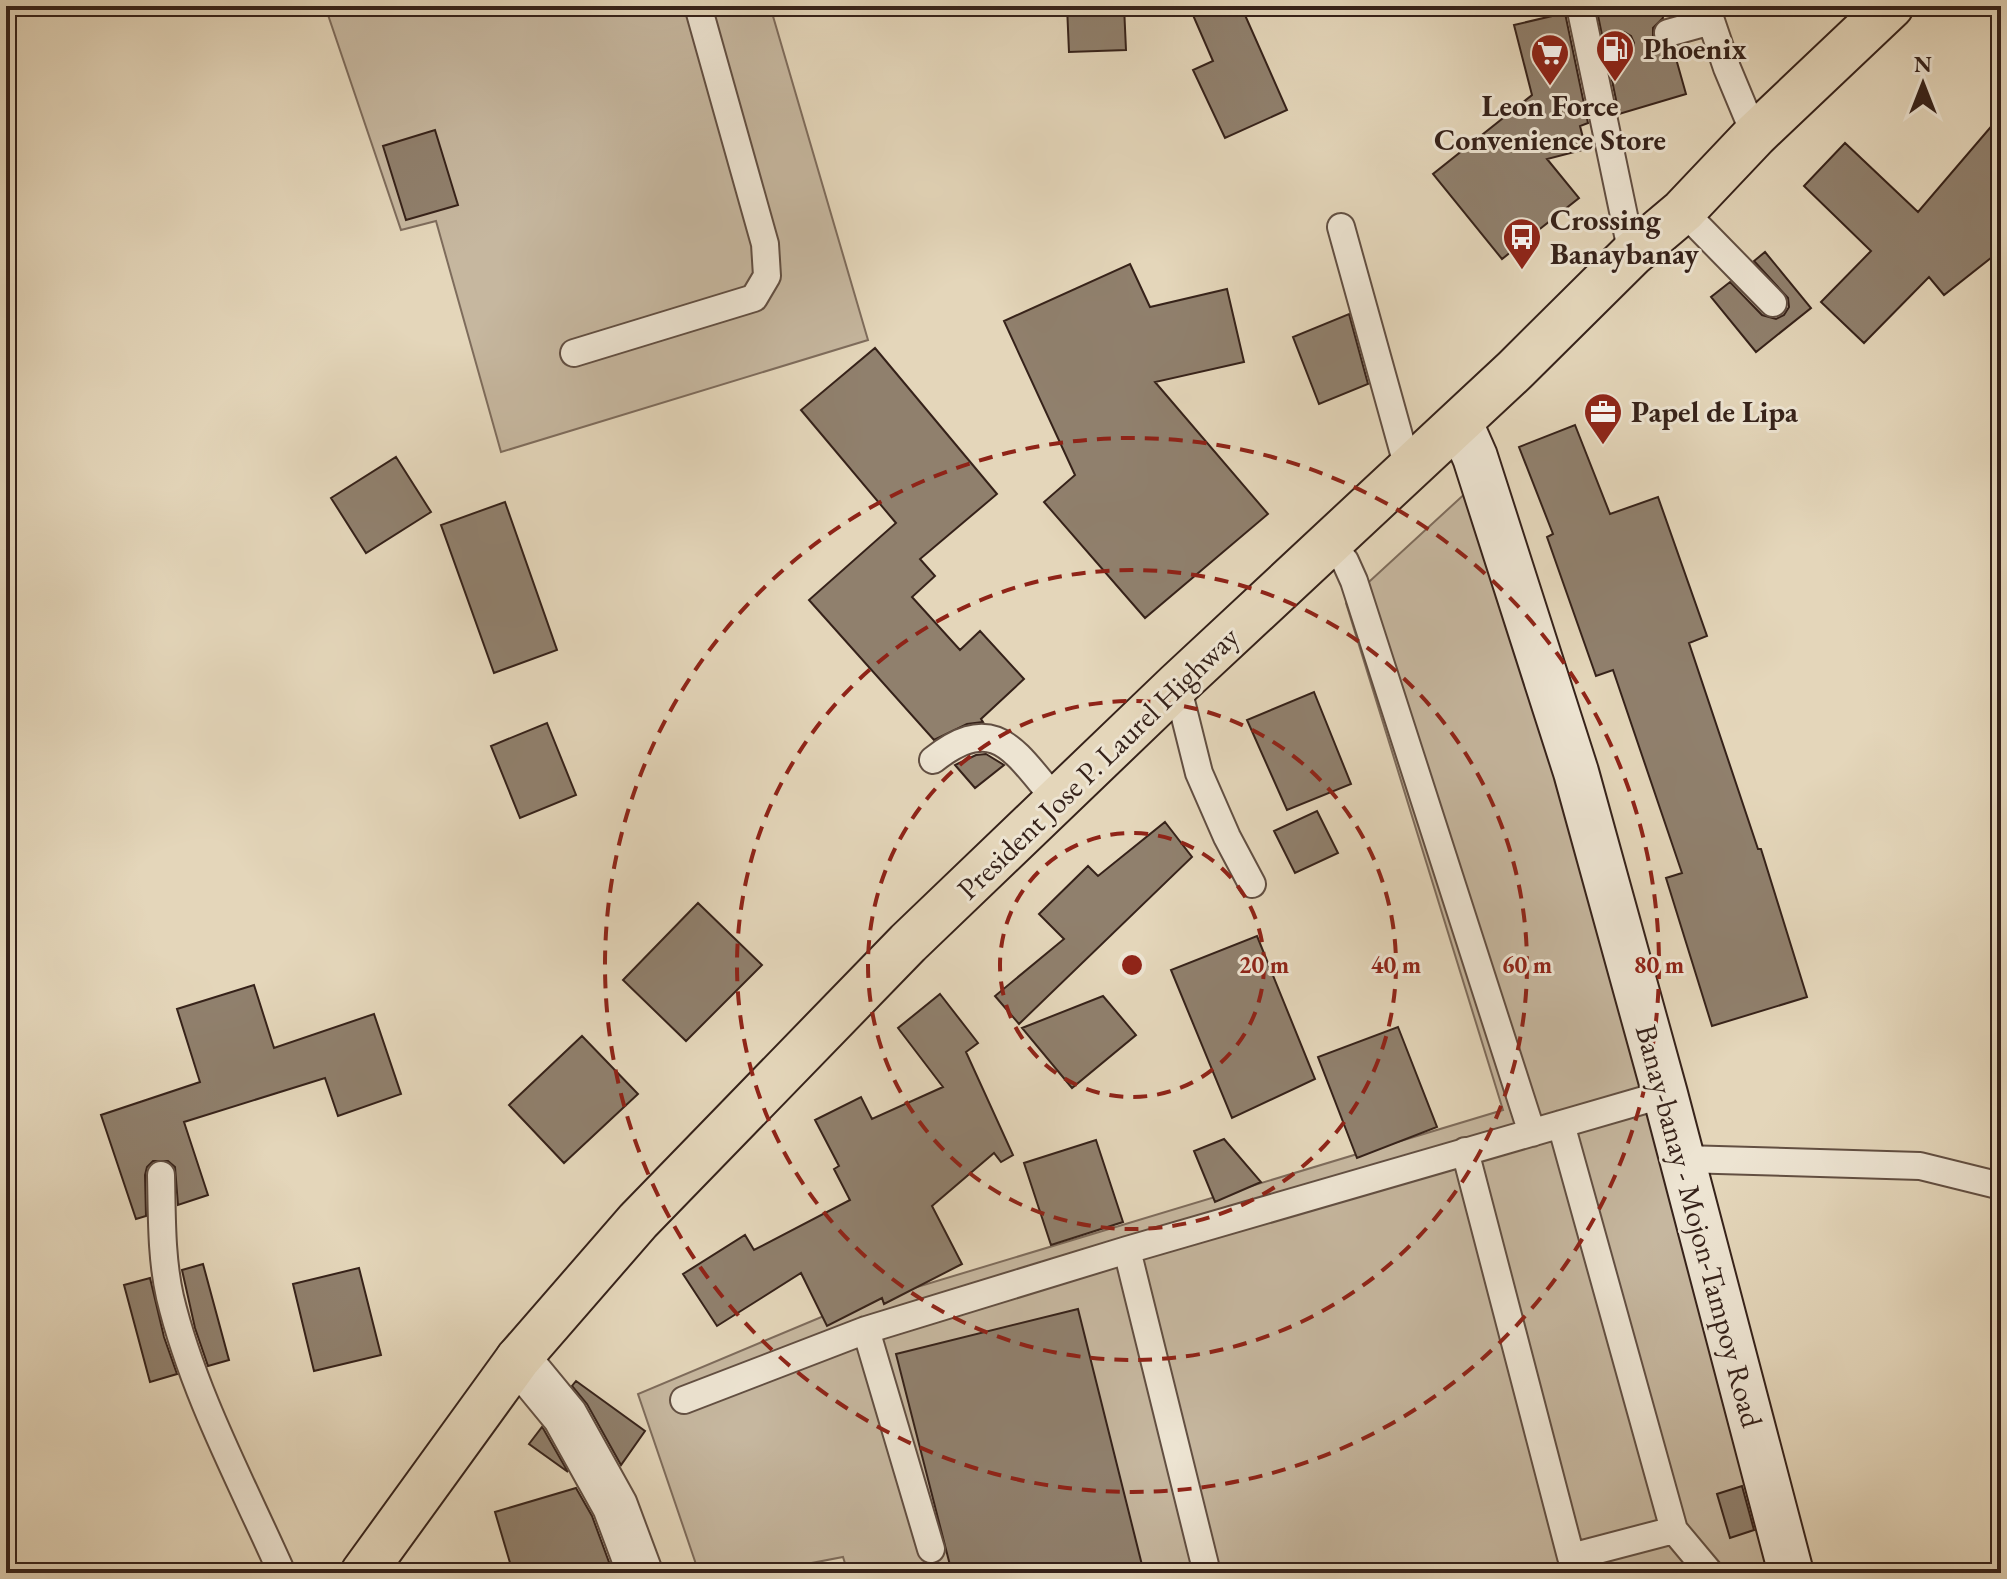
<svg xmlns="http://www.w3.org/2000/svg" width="2007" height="1579" font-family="'EB Garamond',serif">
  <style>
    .green { fill: #c6b79f; stroke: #7e6c5c; stroke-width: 2 }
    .building { fill: #90806d; stroke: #36221a; stroke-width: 2 }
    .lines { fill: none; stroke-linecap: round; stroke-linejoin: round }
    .lane-casing { stroke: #624f42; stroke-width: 30 }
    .street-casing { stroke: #624f42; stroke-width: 48 }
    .secondary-casing { stroke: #36221a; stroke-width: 48 }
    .highway-casing { stroke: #36221a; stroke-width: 48 }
    .lane { stroke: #ede4d2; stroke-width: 26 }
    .street { stroke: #ede4d2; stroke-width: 44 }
    .secondary { stroke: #ede4d2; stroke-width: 44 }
    .highway { stroke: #e4d6ba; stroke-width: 44 }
    .ring { fill: none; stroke: #8f2418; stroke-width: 4; stroke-dasharray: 14 10 }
    .labels { text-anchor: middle; stroke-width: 6; stroke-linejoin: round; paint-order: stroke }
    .poi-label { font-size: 30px; font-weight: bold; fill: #36221a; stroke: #ede4d2; text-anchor: start }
    .street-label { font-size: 30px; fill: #36221a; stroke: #ede4d2 }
    .centre { fill: #8f2418; stroke: #ede4d2; stroke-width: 4 }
    .ring-label { font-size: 24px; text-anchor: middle; font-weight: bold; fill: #8f2418; stroke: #ede4d2; stroke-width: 6; stroke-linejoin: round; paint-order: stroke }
  </style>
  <rect width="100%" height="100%" fill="#e4d6ba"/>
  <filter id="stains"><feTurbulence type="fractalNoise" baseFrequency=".0025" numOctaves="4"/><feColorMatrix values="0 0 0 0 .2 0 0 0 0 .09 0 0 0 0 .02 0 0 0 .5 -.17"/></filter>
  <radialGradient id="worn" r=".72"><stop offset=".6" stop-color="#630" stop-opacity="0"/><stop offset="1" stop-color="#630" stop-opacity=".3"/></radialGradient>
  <path class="green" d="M325 6H770L868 340 501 452 436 221 401 230Z
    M1470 489 1567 795 1783 1573H848L843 1557 760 1573H699L638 1394 831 1313 1503 1110 1346 603Z"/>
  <path class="building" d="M1067 6H1124L1126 50 1069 52Z
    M1189 6H1241L1287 110 1225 138 1193 70 1213 61Z
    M1596 6H1660L1663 18 1653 28V38L1663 48H1673L1686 94 1619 114 1609 66 1630 59 1634 52V43L1631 36 1624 32 1602 35Z
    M1565 13 1588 123 1580 126 1586 149 1547 159 1579 198 1502 259 1433 174 1532 95 1514 25Z
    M2001 115V250L1944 295 1929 277 1864 343 1821 302 1871 251 1804 186 1845 143 1918 212Z
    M435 130 458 205 406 220 383 146Z
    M1765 252 1811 308 1756 352 1711 297 1730 282 1762 315 1776 319 1784 315 1789 307 1788 298 1754 261Z
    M1130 264 1150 307 1227 289 1244 362 1155 382 1268 514 1145 618 1044 502 1075 475 1004 321Z
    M1349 314 1368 384 1319 404 1293 337Z
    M875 348 997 494 920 559 935 576 912 597 960 650 980 631 1024 679 981 719 983 722 967 724 934 740 809 600 896 523 801 410Z
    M1575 425 1610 514 1658 497 1707 636 1689 643 1758 849H1761L1807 997 1712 1026 1666 878 1682 873 1613 670 1596 676 1547 537 1553 534 1519 447Z
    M396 457 431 512 366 553 331 498Z
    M505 502 557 650 494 673 441 525Z
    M1314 692 1351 784 1287 810 1247 720Z
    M547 723 576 795 520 818 491 746Z
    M986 754 1004 765 975 788 955 765 976 755Z
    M1317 811 1338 853 1295 873 1274 831Z
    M1165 822 1192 857 1019 1024 995 996 1064 939 1039 914 1088 866 1098 876Z
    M698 903 762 965 686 1041 623 980Z
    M1257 936 1315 1079 1232 1118 1171 970Z
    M254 985 274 1048 374 1014 401 1094 338 1116 325 1078 184 1122 208 1195 178 1205 175 1167 168 1161H153L147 1167 145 1175 146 1216 136 1219 101 1115 200 1082 177 1009Z
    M940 994 978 1043 966 1052 1013 1155 1001 1162 994 1153 932 1206 962 1264 884 1304 882 1298 827 1326 801 1273 717 1326 683 1274 745 1235 754 1250 850 1200 834 1169 839 1166 815 1120 861 1097 872 1119 943 1087 898 1028Z
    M1103 996 1136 1035 1072 1088 1022 1028Z
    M1398 1027 1437 1127 1357 1158 1318 1057Z
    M582 1036 638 1094 564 1163 509 1105Z
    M1224 1139 1261 1182 1215 1202 1194 1151Z
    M1096 1140 1123 1222 1051 1245 1024 1163Z
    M203 1264 229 1360 208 1366 195 1328 182 1270Z
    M359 1268 381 1355 314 1371 293 1284Z
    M150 1278 164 1337 177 1374 150 1382 124 1285Z
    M1078 1309 1144 1573H952L896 1354Z
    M576 1381 645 1431 621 1465 587 1404 572 1386Z
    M542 1427 544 1430 568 1472 529 1444Z
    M1742 1486 1754 1530 1730 1538 1717 1494Z
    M576 1488 592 1516 613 1573H513L495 1512Z"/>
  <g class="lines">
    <g class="lane-casing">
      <path id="lane" d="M1580 6 1632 254
        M1706 6 1727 68 1755 135
        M1668 33 1711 21
        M1591 55 1619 47
        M1683 211 1773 303
        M1341 227 1408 468
        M574 353 754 298 767 276 765 244 698 6
        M1331 545 1345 561 1354 581 1532 1133
        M1177 685 1199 773 1227 837 1252 884
        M933 760C996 710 1015 753 1057 801
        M1561 1124 1674 1530 1710 1573
        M1465 1151 1571 1557 1674 1530
        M1683 1159 1920 1166 2001 1186
        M161 1175C162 1215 161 1257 170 1297 193 1393 242 1483 282 1573
        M1127 1250 1207 1573
        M866 1330 931 1549
        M684 1400 866 1330 1127 1250 1665 1094"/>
    </g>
    <g class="street-casing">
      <path id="street" d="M518 1359 565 1416 615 1506 640 1573"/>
    </g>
    <g class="secondary-casing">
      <path id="secondary" d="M1460 423 1475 457 1576 772 1665 1094 1791 1573"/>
    </g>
    <g class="highway-casing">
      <path id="highway" d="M363 1573 518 1359 638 1221 908 943 1177 685 1515 370 1632 254 1683 211 1755 135 1891 6"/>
    </g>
    <use href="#lane" class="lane"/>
    <use href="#street" class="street"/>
    <use href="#secondary" class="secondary"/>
    <use href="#highway" class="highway"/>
  </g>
  <g class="ring">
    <circle cx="1132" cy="965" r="132"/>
    <circle cx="1132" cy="965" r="264"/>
    <circle cx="1132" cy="965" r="395"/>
    <circle cx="1132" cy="965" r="527"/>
  </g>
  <defs>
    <g id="fuel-pin" transform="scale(2)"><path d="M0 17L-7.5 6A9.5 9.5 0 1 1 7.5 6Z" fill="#8f2418" stroke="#ede4d2"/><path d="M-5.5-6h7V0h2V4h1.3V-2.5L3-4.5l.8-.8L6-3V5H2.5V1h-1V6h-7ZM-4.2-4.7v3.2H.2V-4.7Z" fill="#fff"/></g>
    <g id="supermarket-pin" transform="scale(2)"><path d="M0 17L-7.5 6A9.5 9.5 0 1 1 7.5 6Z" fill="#8f2418" stroke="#ede4d2"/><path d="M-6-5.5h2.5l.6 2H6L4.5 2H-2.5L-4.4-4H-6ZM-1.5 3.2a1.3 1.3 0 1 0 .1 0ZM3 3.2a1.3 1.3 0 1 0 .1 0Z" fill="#fff"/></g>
    <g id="bus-pin" transform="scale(2)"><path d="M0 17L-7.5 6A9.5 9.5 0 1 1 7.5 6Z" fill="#8f2418" stroke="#ede4d2"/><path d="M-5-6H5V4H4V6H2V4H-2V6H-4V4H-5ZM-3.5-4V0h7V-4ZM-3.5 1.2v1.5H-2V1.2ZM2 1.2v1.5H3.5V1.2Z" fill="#fff"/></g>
    <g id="office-pin" transform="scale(2)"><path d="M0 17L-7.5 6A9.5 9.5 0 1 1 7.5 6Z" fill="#8f2418" stroke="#ede4d2"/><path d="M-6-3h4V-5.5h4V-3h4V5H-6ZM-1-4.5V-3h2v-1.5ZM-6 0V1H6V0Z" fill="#fff"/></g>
  </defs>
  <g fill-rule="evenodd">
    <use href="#fuel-pin" x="1615" y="49"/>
    <use href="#supermarket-pin" x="1550" y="53"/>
    <use href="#bus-pin" x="1522" y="237"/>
    <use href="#office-pin" x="1603" y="412"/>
  </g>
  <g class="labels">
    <g class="poi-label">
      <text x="1643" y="59">Phoenix</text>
      <text x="1550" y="116" text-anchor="middle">Leon Force<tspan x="1550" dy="34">Convenience Store</tspan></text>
      <text x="1550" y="230">Crossing<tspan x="1550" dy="34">Banaybanay</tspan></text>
      <text x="1631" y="422">Papel de Lipa</text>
    </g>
    <g class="street-label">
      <text transform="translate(1098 763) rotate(-44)" y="10">President Jose P. Laurel Highway</text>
      <text transform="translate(1699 1226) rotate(75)" y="10">Banay-banay - Mojon-Tampoy Road</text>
    </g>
  </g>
  <circle cx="1132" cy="965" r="12" class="centre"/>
  <g class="ring-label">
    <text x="1264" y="973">20 m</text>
    <text x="1396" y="973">40 m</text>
    <text x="1527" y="973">60 m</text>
    <text x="1659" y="973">80 m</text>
  </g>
  <rect width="2007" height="1579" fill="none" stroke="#e4d6ba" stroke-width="32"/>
  <rect x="8" y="8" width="1991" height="1563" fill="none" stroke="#36221a" stroke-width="4"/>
  <rect x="16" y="16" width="1975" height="1547" fill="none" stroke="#36221a" stroke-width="2"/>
  <g transform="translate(1923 84)" stroke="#ede4d2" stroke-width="6" paint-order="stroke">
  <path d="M0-6L14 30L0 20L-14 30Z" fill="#36221a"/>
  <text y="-12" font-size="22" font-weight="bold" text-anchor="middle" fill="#36221a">N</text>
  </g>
  <rect width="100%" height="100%" filter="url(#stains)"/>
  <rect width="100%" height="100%" fill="url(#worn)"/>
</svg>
